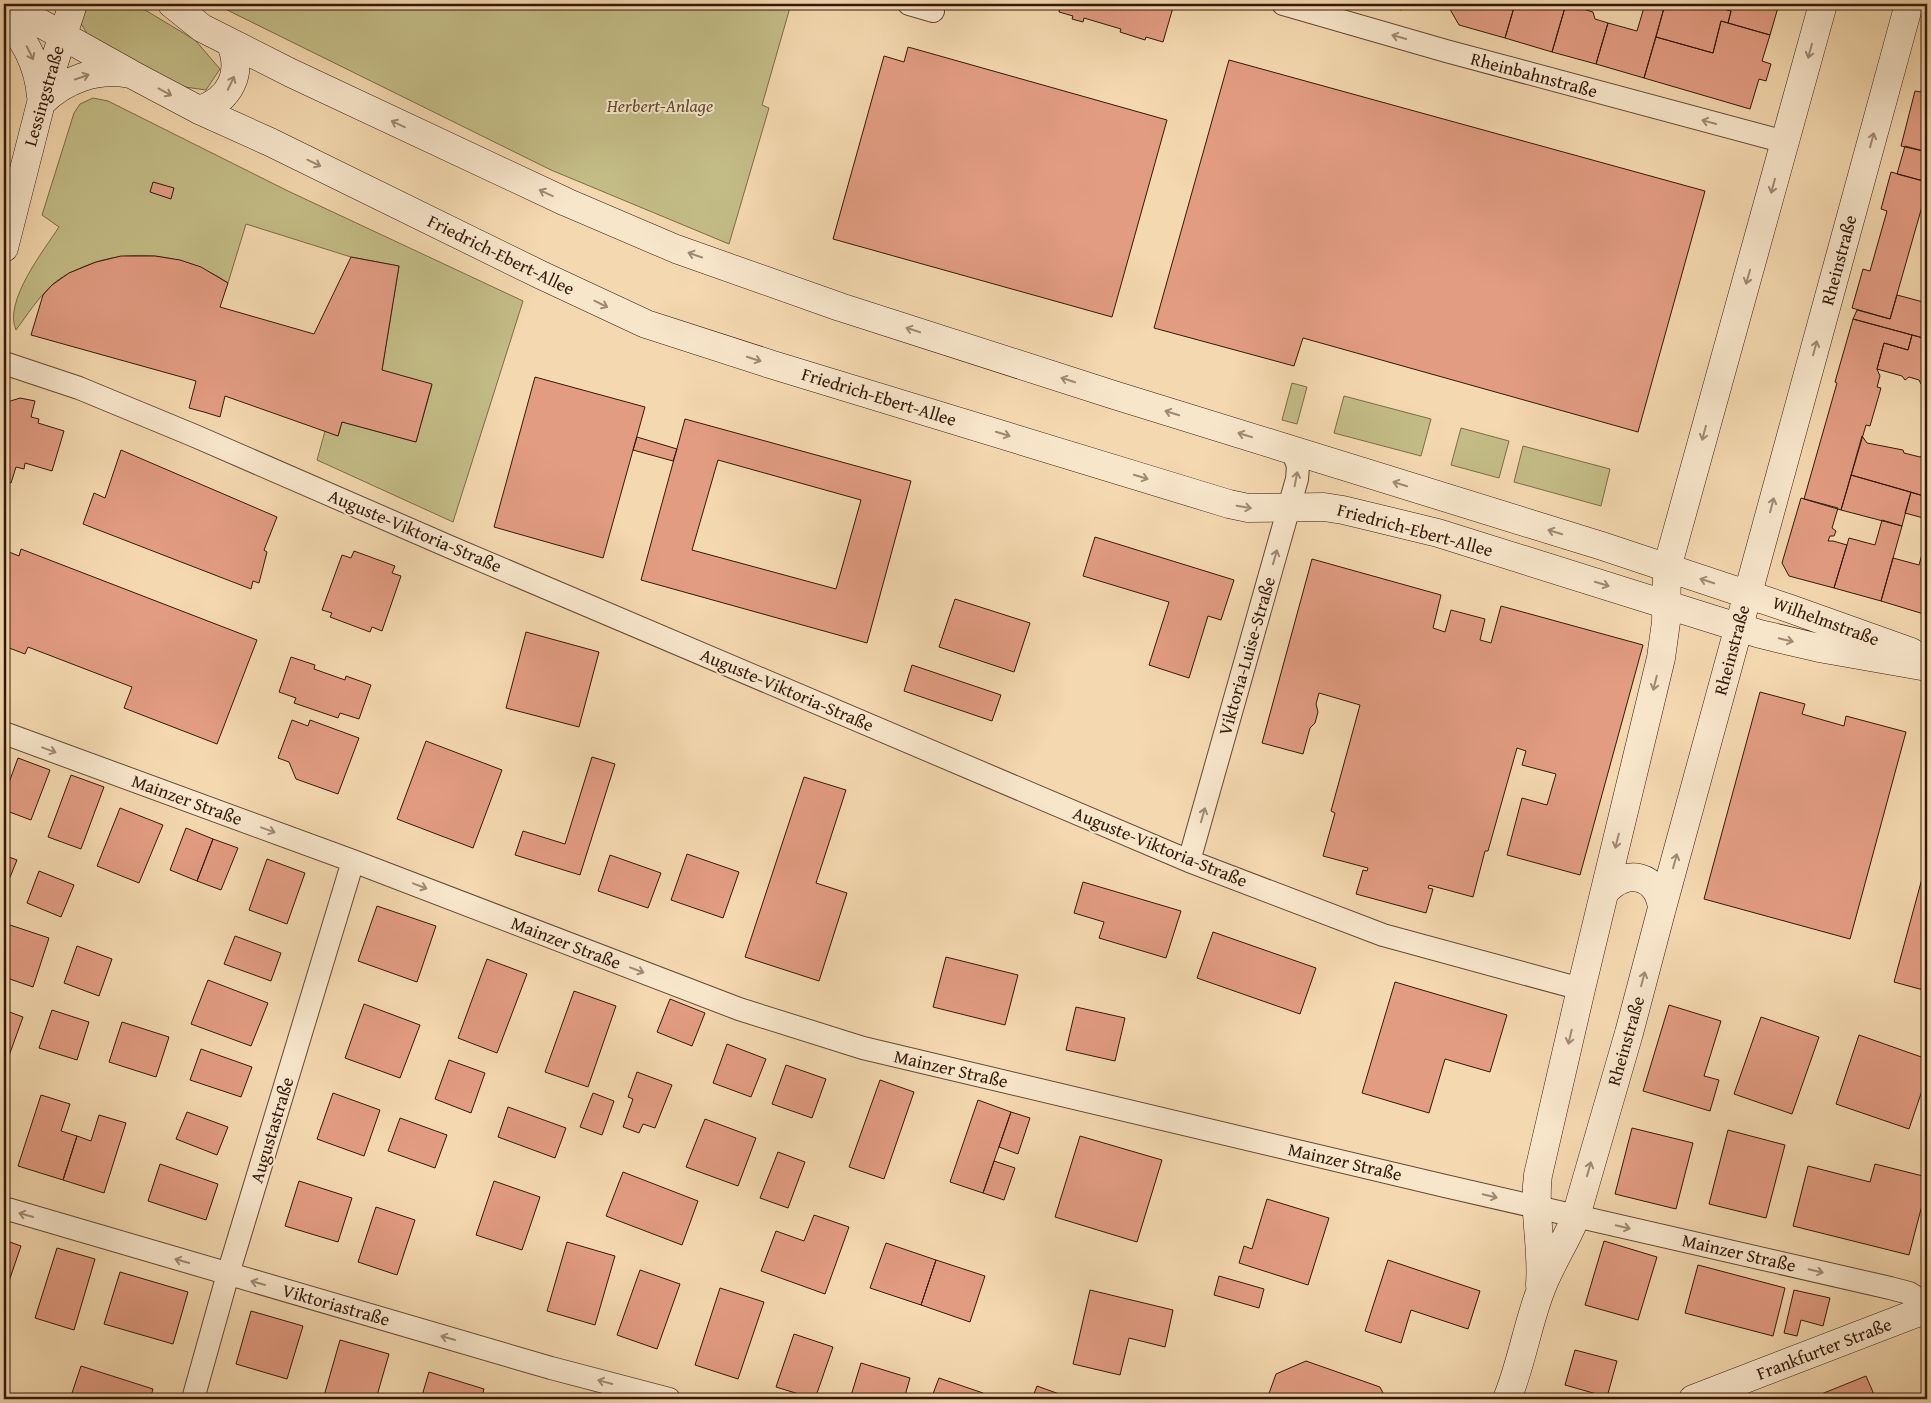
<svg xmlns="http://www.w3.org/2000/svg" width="1931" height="1403" font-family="'Gentium Book Plus',serif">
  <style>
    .green { fill: #c3bc86; stroke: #7c6a48 }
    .building { fill: #e29c82; stroke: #34180a; fill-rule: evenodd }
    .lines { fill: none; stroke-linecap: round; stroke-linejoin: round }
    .street-casing { stroke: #644833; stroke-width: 24 }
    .secondary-casing { stroke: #34180a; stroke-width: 29 }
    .street { stroke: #f8e6cb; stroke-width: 22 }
    .secondary { stroke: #f8e6cb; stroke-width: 28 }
    .oneway { stroke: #a08974 }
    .labels { text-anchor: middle; stroke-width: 4; stroke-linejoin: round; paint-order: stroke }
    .street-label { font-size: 18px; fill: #34180a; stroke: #f8e6cb }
    .park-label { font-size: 18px; font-style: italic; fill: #5f492f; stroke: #f8e6cb }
  </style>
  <rect width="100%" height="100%" fill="#f4d8af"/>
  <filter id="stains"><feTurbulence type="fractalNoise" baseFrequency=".004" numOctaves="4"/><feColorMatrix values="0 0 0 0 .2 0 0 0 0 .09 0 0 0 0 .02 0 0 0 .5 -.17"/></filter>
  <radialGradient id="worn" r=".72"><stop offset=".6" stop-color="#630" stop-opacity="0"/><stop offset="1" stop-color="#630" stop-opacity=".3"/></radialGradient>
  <path class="green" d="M86 4H135L195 40 220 69 206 90 171 85 88 35 80 22Z
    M215 4H791L762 105 769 108 729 244 551 170Z
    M93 98 108 101 288 191 523 301 453 522 317 460 325 431 338 436 342 422 416 442 432 385 382 370 399 266 351 257 246 224 228 283C186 254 132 247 85 266 74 271 61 276 52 285 38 298 27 315 16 330 3 302 44 250 59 227L42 215 74 113 80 104Z
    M1292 383 1307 387 1297 424 1282 420Z
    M1344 396 1431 419 1421 456 1334 433Z
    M1461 428 1509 441 1499 478 1451 465Z
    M1523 446 1610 469 1601 506 1514 482Z"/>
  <path class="building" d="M1061 4H1174L1163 42 1146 37 1145 40 1120 32 1121 29 1084 18 1083 22 1072 19 1073 16 1059 12Z
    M1380 4H1403L1401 10Z
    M1447 4H1515L1505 38 1459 25Z
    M1515 4H1566L1552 52 1505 38Z
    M1566 4H1584L1583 9 1593 12 1595 19 1608 23 1596 64 1552 52Z
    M1645 4 1664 8 1644 78 1596 64 1608 23 1637 31Z
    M1651 4H1706L1731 11 1728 23 1721 21 1713 53 1656 37 1664 8Z
    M1711 4H1779L1770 35 1728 23 1731 11Z
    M1721 21 1770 35 1762 61 1771 64 1766 81 1759 79 1750 109 1644 78 1656 37 1713 53Z
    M908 47 1167 120 1112 317 833 239 884 56 904 62Z
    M1229 60 1705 191 1638 432 1303 338 1294 366 1154 328Z
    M1927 68V93L1921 91Z
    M1915 91 1927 93V152L1901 146Z
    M1905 146 1927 152V182L1897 174Z
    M1891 172 1927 182V204L1923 203 1890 319 1852 308 1863 269 1870 271 1887 211 1881 209Z
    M153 182 174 188 171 199 150 192Z
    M121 256H155L180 260 201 267 228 283 220 307 314 334 351 257 399 266 382 370 432 384 416 442 342 422 338 436 225 396 220 417 204 412 189 408 196 381 31 335 43 295 52 285 69 273 96 262Z
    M1897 295 1927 303V339L1853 319 1857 310 1890 319Z
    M1853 319 1912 335 1908 350 1884 343 1877 369 1880 376 1877 387 1881 388 1870 426 1866 425 1841 510 1804 499 1837 383 1835 382Z
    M1912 335 1927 339V382L1921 384 1919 380 1909 377 1905 380 1902 376 1877 369 1884 343 1908 350Z
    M535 377 645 407 603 558 494 527Z
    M20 398 35 401 31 417 39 419 38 423 64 431 52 471 25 463 24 469 16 467 11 483 4 479V403Z
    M685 419 911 481 867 643 641 580ZM718 460 861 500 836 589 692 550Z
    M1862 436 1867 443 1903 450 1904 453 1920 457 1927 453V497L1851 475Z
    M637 437 677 449 673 461 633 450Z
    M121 450 277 517 264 550 267 552 259 583 253 581 251 589 83 524 94 493 105 498Z
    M1851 475 1911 492 1902 526 1841 510Z
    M1911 492 1927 497V519L1905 513Z
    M1801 498 1838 508 1832 528 1836 531 1834 536H1830L1828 541H1833L1847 545 1834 588 1789 576 1782 563Z
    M1882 520 1902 526 1881 601 1834 588 1849 538 1875 545Z
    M1927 536V615L1881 601 1893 558 1919 565Z
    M1095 537 1234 580 1221 620 1208 616 1189 678 1149 665 1169 602 1083 576Z
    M21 549 257 640 217 744 124 708 132 687 28 647 25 654 4 646V550L19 556Z
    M354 551 395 566 392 573 401 576 382 631 372 627 370 632 330 617 332 613 322 610 342 555 351 558Z
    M1312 559 1441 595 1433 628 1445 632 1451 610 1485 619 1480 640 1491 643 1501 606 1643 645 1580 875 1507 855 1522 798 1547 805 1556 774 1522 765 1526 751 1517 748 1488 851H1485L1473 897 1429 885 1428 888 1433 889 1426 913 1356 894 1363 870 1367 871 1368 868 1323 856 1335 813 1331 811 1360 705 1319 693 1316 704 1318 712 1315 723 1310 728 1303 754 1262 743Z
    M955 599 1030 623 1014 672 939 647Z
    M526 632 599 652 579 727 506 708Z
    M291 657 315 665 314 669 345 680 346 676 371 685 359 719 340 713 338 718 294 703 296 698 279 692Z
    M912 665 1001 695 992 721 904 691Z
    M1760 692 1805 704 1802 714 1844 726 1846 716 1906 732 1850 939 1704 899Z
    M292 720 308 726 310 720 359 738 338 794 296 779 289 762 278 758Z
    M426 741 502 770 473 848 397 819Z
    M592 757 615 764 580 875 515 855 523 831 565 844Z
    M18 758 50 770 31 820 4 810V796Z
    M71 775 104 787 81 849 48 837Z
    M804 777 846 790 816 883 847 893 819 981 745 957Z
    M120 808 163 825 139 883 97 866Z
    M186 828 213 839 197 881 170 870Z
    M213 839 238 848 221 890 197 881Z
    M687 854 739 872 723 918 671 900Z
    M4 855 17 860 4 892Z
    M610 855 661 873 648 908 598 891Z
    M267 859 305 873 287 924 249 910Z
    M1927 860V991L1894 982Z
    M39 871 74 885 61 917 27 903Z
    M1083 882 1181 911 1166 958 1099 938 1104 922 1074 913Z
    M377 906 436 926 417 982 358 961Z
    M4 923 49 938 33 987 4 977Z
    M1213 932 1316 968 1300 1014 1197 978Z
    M235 936 281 953 271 981 224 964Z
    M77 946 112 959 99 996 64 983Z
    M946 957 1018 975 1005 1025 933 1007Z
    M487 959 527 974 497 1053 458 1038Z
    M208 980 268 1003 251 1046 191 1024Z
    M1395 982 1507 1015 1490 1072 1445 1059 1429 1113 1362 1093Z
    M574 991 616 1006 588 1087 545 1072Z
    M670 999 705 1013 692 1046 657 1032Z
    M364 1004 420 1025 400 1078 345 1058Z
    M1669 1005 1721 1021 1704 1076 1719 1080 1710 1111 1643 1091Z
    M1076 1007 1125 1018 1115 1061 1066 1050Z
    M4 1010 23 1017 6 1064 4 1063Z
    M52 1010 89 1022 77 1060 39 1048Z
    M1761 1017 1819 1037 1792 1114 1734 1094Z
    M122 1022 169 1037 156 1077 109 1062Z
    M1859 1035 1927 1059V1076L1909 1129 1836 1104Z
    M727 1044 766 1059 751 1097 713 1083Z
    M201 1049 252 1067 241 1097 190 1080Z
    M449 1060 485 1073 471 1113 435 1099Z
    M786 1065 826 1079 812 1118 772 1104Z
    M637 1072 672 1085 655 1128 643 1124 639 1133 623 1127 633 1099 628 1097Z
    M880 1080 914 1092 884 1179 849 1167Z
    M333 1093 380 1110 364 1156 317 1139Z
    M593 1093 614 1101 602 1135 580 1127Z
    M41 1095 70 1104 61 1131 77 1136 63 1180 18 1166Z
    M978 1100 1011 1112 983 1193 950 1182Z
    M508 1107 566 1128 555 1158 498 1137Z
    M187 1112 228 1127 217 1155 176 1139Z
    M1011 1112 1030 1118 1018 1154 999 1147Z
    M99 1115 126 1123 104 1193 63 1180 77 1136 91 1141Z
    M400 1118 447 1135 435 1168 388 1151Z
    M705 1119 756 1138 738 1186 686 1167Z
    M1632 1128 1693 1143 1676 1209 1615 1194Z
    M1728 1130 1785 1145 1766 1218 1709 1204Z
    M1080 1136 1162 1160 1137 1242 1055 1217Z
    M778 1152 805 1162 788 1208 760 1198Z
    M994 1161 1015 1168 1004 1200 983 1193Z
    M160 1164 218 1184 206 1220 148 1201Z
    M1875 1164 1927 1177V1186L1909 1255 1793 1226 1808 1166 1870 1182Z
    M623 1172 698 1201 682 1245 606 1216Z
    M299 1181 352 1198 338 1242 285 1226Z
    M494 1181 540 1197 522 1250 476 1235Z
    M1267 1199 1329 1218 1308 1285 1239 1263 1244 1246 1252 1249Z
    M376 1207 415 1220 397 1275 358 1262Z
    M814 1215 849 1227 825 1294 761 1271 776 1231 804 1241Z
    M4 1240 21 1246 4 1296Z
    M1604 1241 1657 1257 1638 1320 1585 1305Z
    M567 1242 615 1256 595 1325 547 1311Z
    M886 1243 936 1260 921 1305 870 1288Z
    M57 1248 95 1259 74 1330 35 1318Z
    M936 1260 985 1276 970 1322 921 1305Z
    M1388 1260 1480 1291 1468 1329 1411 1310 1401 1343 1365 1331Z
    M1698 1265 1785 1288 1773 1336 1685 1313Z
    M640 1270 680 1284 657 1349 617 1335Z
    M120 1272 188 1292 173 1344 104 1324Z
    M1219 1276 1264 1289 1259 1308 1214 1295Z
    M720 1288 764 1302 738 1379 695 1365Z
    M1090 1290 1173 1310 1165 1347 1129 1338 1120 1375 1073 1364Z
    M1794 1290 1830 1298 1823 1326 1801 1320 1797 1336 1784 1333Z
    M251 1311 303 1326 287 1379 236 1364Z
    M794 1334 833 1347 815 1399 776 1387Z
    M340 1340 389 1354 376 1399H334L324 1396Z
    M1575 1350 1617 1361 1607 1397 1565 1385Z
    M1306 1361 1380 1387 1386 1399H1267L1276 1374Z
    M861 1363 910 1378 904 1399H850Z
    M81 1366 153 1389 150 1399H70Z
    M429 1372 484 1389 481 1399H421Z
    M1866 1376 1876 1399H1809Z
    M939 1378 983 1393 981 1399H931Z
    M1037 1386 1073 1399H1032Z
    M516 1395 532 1399H515Z"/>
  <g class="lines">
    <g class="street-casing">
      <path id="street" d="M909 4 933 11
        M1283 4 1446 51 1785 142
        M4 363 79 388 195 436 450 547 1189 861 1383 935 1581 989
        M4 733 353 861 739 1009 863 1048 1445 1186 1890 1288 1909 1293 1927 1304
        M1189 861 1297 479 1298 466 1292 450
        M4 1208 551 1368 669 1399
        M193 1399 228 1274 353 861"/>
    </g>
    <g class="secondary-casing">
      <path id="secondary" d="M6 4 131 74 199 110 270 142 541 275 646 324 773 365 1229 504 1248 508 1324 507 1343 510 1438 533 1760 634 1819 648 1927 667
        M172 4 202 28 291 73 566 202 676 249 840 307 1114 395 1602 546 1788 608 1911 652
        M4 12C23 40 38 61 41 96
        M41 103C65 79 97 68 130 74
        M199 110C230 100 244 73 230 42
        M4 248 41 103 73 4
        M1605 892C1626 867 1658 875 1662 908
        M1540 1285C1543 1247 1533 1213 1538 1175L1581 989 1661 658 1666 622 1667 568 1823 4
        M1507 1399C1521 1365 1527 1327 1540 1292 1549 1266 1566 1242 1576 1216L1629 1033 1662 908 1909 4
        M1693 1399 1927 1309"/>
    </g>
    <use href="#street" class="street"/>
    <use href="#secondary" class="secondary"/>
  </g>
  <defs><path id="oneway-shaft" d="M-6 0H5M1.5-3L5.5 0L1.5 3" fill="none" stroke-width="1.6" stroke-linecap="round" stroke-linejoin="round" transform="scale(1.25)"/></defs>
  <g class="oneway">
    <use href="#oneway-shaft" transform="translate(1399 37) rotate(-164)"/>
    <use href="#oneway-shaft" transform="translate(1810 51) rotate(105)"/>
    <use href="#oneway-shaft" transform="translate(30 53) rotate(64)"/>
    <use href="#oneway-shaft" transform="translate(82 77) rotate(-19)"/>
    <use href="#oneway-shaft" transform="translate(231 83) rotate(-65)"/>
    <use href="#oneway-shaft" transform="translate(165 92) rotate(28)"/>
    <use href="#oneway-shaft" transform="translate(1709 122) rotate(-165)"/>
    <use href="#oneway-shaft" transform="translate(398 124) rotate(-155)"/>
    <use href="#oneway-shaft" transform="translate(1872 140) rotate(-75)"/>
    <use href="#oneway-shaft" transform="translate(314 163) rotate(26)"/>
    <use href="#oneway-shaft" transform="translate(1773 186) rotate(105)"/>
    <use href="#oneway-shaft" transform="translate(546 193) rotate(-155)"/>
    <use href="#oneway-shaft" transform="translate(695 255) rotate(-161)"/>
    <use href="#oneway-shaft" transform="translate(1748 277) rotate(106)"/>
    <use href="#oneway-shaft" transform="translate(601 304) rotate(26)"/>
    <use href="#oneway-shaft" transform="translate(913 330) rotate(-162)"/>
    <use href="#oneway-shaft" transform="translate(1815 348) rotate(-75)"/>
    <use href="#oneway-shaft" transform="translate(754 359) rotate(18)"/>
    <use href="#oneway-shaft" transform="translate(1068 380) rotate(-162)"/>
    <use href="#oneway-shaft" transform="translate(1172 413) rotate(-163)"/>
    <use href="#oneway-shaft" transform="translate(1704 433) rotate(105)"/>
    <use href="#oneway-shaft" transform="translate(1003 434) rotate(17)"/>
    <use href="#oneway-shaft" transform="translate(1245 435) rotate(-163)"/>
    <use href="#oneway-shaft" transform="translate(1141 477) rotate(17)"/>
    <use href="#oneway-shaft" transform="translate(1296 479) rotate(-79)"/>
    <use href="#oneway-shaft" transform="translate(1400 484) rotate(-163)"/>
    <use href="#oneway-shaft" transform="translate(1772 505) rotate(-75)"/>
    <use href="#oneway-shaft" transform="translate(1244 507) rotate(10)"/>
    <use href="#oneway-shaft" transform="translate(1555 532) rotate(-163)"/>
    <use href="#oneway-shaft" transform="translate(1275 557) rotate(-74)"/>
    <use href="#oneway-shaft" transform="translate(1707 581) rotate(-162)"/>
    <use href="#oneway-shaft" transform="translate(1602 584) rotate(17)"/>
    <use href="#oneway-shaft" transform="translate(1786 640) rotate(14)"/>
    <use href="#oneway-shaft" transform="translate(1655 683) rotate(104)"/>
    <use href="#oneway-shaft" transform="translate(49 750) rotate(20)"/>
    <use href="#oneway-shaft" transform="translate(1203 815) rotate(-74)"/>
    <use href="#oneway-shaft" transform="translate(268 830) rotate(20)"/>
    <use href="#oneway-shaft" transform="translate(1617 841) rotate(104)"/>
    <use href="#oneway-shaft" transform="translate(1675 861) rotate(-75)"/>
    <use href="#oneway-shaft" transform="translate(420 886) rotate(21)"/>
    <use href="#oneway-shaft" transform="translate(637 970) rotate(21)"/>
    <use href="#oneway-shaft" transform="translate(1643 979) rotate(-75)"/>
    <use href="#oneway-shaft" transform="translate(1570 1037) rotate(103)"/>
    <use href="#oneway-shaft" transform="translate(1589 1169) rotate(-74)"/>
    <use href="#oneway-shaft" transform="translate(1490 1196) rotate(13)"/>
    <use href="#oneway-shaft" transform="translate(26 1215) rotate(-164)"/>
    <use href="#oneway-shaft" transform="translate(1623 1227) rotate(13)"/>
    <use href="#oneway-shaft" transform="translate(182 1261) rotate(-164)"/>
    <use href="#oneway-shaft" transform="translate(1816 1271) rotate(13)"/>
    <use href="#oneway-shaft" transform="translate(258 1283) rotate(-164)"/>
    <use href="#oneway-shaft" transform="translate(448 1338) rotate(-164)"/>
    <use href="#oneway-shaft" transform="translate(605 1382) rotate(-165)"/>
  </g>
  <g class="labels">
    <g class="street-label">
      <text transform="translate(1534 75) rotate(15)" y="6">Rheinbahnstraße</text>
      <text transform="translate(44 96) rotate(-74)" y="6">Lessingstraße</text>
      <text transform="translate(501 255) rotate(26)" y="6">Friedrich-Ebert-Allee</text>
      <text transform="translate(1839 260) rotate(-75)" y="6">Rheinstraße</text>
      <text transform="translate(879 397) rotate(17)" y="6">Friedrich-Ebert-Allee</text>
      <text transform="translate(1415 530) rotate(15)" y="6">Friedrich-Ebert-Allee</text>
      <text transform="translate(415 531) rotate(23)" y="6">Auguste-Viktoria-Straße</text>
      <text transform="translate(1826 621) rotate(20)" y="6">Wilhelmstraße</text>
      <text transform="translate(1732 650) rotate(-75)" y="6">Rheinstraße</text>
      <text transform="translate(1247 656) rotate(-74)" y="6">Viktoria-Luise-Straße</text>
      <text transform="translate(787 690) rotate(23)" y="6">Auguste-Viktoria-Straße</text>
      <text transform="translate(187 800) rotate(20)" y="6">Mainzer Straße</text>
      <text transform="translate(1160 847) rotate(22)" y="6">Auguste-Viktoria-Straße</text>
      <text transform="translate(566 943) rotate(21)" y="6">Mainzer Straße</text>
      <text transform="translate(1626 1041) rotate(-74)" y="6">Rheinstraße</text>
      <text transform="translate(951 1069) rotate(13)" y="6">Mainzer Straße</text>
      <text transform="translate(272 1130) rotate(-73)" y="6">Augustastraße</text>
      <text transform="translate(1345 1162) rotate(13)" y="6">Mainzer Straße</text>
      <text transform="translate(1739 1253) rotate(13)" y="6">Mainzer Straße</text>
      <text transform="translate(336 1305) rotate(16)" y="6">Viktoriastraße</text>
      <text transform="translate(1824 1349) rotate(-21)" y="6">Frankfurter Straße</text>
    </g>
    <g class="park-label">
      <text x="660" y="112">Herbert-Anlage</text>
    </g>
  </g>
  <rect width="1931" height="1403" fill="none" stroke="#f4d8af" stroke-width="20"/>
  <rect x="5" y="5" width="1921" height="1393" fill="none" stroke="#34180a" stroke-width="2.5"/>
  <rect x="10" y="10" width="1911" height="1383" fill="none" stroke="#34180a"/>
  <rect width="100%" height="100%" filter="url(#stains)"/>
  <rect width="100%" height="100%" fill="url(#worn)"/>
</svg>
